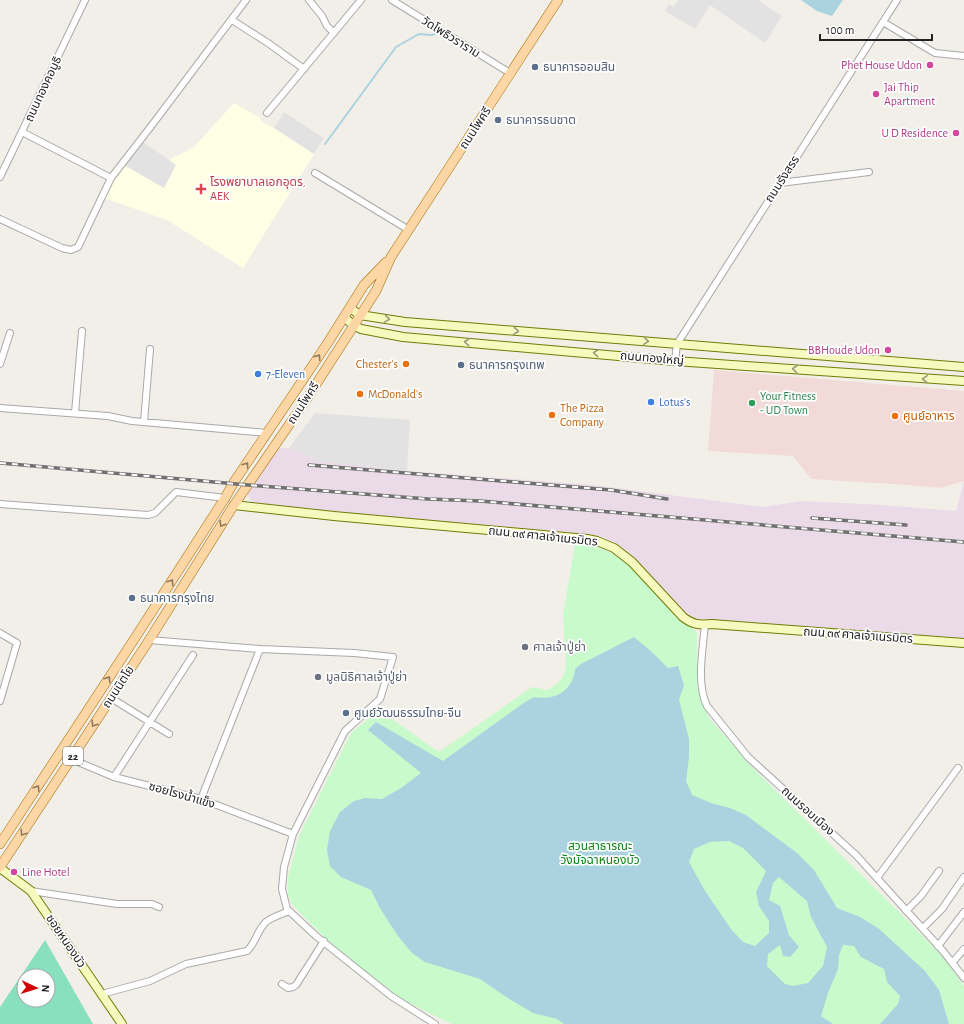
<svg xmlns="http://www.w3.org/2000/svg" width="964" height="1024" font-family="'Alegreya Sans','Noto Sans Thai',sans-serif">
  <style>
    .commercial { fill: #f2dad9 }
    .industrial { fill: #ebdbe8 }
    .education { fill: #ffffe5 }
    .park { fill: #c8facc }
    .pitch { fill: #88e0be; fill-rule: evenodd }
    .parking { fill: #e2e2e2 }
    .water { fill: #aad3df; fill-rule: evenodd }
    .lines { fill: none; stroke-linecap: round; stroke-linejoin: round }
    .stream { stroke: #aad3df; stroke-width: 2 }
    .street-casing { stroke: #a9a9a9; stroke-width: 8 }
    .secondary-casing { stroke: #707d05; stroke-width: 10 }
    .primary-casing { stroke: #a06b00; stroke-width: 10 }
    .street { stroke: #fff; stroke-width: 6 }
    .secondary { stroke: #f7fabf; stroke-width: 8 }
    .primary { stroke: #fcd6a4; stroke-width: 9 }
    .rail-casing { stroke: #707070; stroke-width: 3.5 }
    .rail { stroke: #fff; stroke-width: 2; stroke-dasharray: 6; stroke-linecap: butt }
    .oneway { stroke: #979978 }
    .oneway2 { stroke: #8f7c63 }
    .hotel-dot { fill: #d1479c; stroke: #fff; stroke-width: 1.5 }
    .service-dot { fill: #5c6f8a; stroke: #fff; stroke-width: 1.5 }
    .health-dot { fill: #e0444e; stroke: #fff; stroke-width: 1.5 }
    .food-dot { fill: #e8710a; stroke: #fff; stroke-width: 1.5 }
    .shop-dot { fill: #3f7fe0; stroke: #fff; stroke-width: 1.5 }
    .leisure-dot { fill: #2e9e5b; stroke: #fff; stroke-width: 1.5 }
    .worship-dot { fill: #6b7280; stroke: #fff; stroke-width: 1.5 }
    .labels { text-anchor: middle; stroke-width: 3.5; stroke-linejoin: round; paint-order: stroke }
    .shield { fill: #fff; stroke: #646464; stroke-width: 1 }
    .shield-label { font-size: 11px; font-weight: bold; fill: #222 }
    .street-label { font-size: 12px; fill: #222; stroke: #fff }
    .hotel-label { font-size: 12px; fill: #b23c85; stroke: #fff; text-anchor: end }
    .service-label { font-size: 12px; fill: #4e5e75; stroke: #fff; text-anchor: start }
    .health-label { font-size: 12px; fill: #be3a42; stroke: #fff; text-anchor: start }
    .food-label { font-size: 12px; fill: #c56008; stroke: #fff; text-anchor: start }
    .shop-label { font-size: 12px; fill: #366cbe; stroke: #fff; text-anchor: start }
    .leisure-label { font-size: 12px; fill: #27864d; stroke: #fff; text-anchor: start }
    .worship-label { font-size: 12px; fill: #5b616d; stroke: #fff; text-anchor: start }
    .park-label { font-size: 12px; fill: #0c8416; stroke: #fff }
  </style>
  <rect width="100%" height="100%" fill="#f2efe9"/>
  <path class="commercial" d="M714 370 964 391V481L940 488 909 485 811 479 793 456 708 451Z"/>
  <path class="industrial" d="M278 448H289L320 461 407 471 593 485 763 507 801 501 883 505 956 511 964 481V639L691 618 678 606 615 543 602 537 331 513 252 503 248 496 247 491Z"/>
  <path class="education" d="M234 103 259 117 262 122 274 128 284 112 324 138 243 268 167 220 104 198 114 180 142 141 168 160 193 148Z"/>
  <path class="park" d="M575 544 601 548 622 559 697 633V688L709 718 753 768 899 912 944 958 964 986V1024H452C431 1014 409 1004 389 991 355 968 319 933 291 903L288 893V877L299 836 351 733 379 710 439 752 532 687 548 690 558 683 564 675 566 664 563 615Z"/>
  <path class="pitch" d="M45 940 93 1024H0V1007ZM24 976H48V1000H24Z"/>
  <path class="parking" d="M678 0H758L782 16 765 43 710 5 695 29 665 11 669 4 674 7Z
    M284 112 324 138 314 154 274 128Z
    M142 141 176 165 164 188 124 165Z
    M315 413 410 420 407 471 320 461 289 448Z"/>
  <path class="water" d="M801 0H843L832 16 817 11Z
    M634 637 653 653 668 668 678 666 684 685 679 700 689 739V757L686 781 692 795 711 803 730 808 746 815 797 853 814 870 837 908 860 917 878 928 925 971 939 990 949 1024H880L898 1004 900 996 887 982 884 969 861 957 854 946 843 945 839 955 838 969 828 993 821 1016 833 1024H564L557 1019 533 1013 506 997 480 979 425 962 412 953 398 936 380 908 371 890 341 877 330 866 327 850 330 831 340 812 354 801 365 798 382 799 401 788 421 773 368 730 376 722 443 761 525 702 534 697C555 701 573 691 575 669L581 664ZM729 841 743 848 766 871 756 892 759 906 769 921V933L755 946 743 942 731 929 705 891 689 862 694 849 710 842ZM779 877 807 901 811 917 827 947 823 966 808 983 793 986 785 984 767 966 768 954 780 945 783 956 790 957 799 947 789 935 780 906 769 900 773 883Z"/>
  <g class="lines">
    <path class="stream" d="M325 144 396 47 419 34 431 35 436 34"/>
    <g class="street-casing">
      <path id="street" d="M309 0 322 16 327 26 334 33
        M392 0 510 73
        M232 20 268 43 304 69
        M883 22 935 53 964 56
        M267 113 361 0
        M22 132 111 178
        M315 173 409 230
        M0 177 85 0
        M780 183 869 172
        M0 219 62 248 71 250 78 247 111 178 152 125 246 0
        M675 361 677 344 897 0
        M0 364 10 333
        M0 408 108 416 132 421 267 433
        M75 413 82 331
        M144 422 150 349
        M0 504 148 515 155 513 176 492 225 498
        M705 624C703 648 696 684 707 706L748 757 856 855 943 951 964 978
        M0 633 17 643 0 701
        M149 640 260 649 354 653 393 657 380 699 345 731 293 834 284 867 282 889 287 909 316 936 391 996 435 1024
        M111 698 169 734
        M71 759 114 777 201 799 293 834
        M114 777 193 655
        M201 799 260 649
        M877 878 958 768
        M31 891 117 904H152L159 907
        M906 911 921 896 939 871
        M923 928 942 909 964 877
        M938 946 964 912
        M952 963 964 949
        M282 984 288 988 293 987 296 985 324 941
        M102 994 150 981 186 964 247 951C256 943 257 930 266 922 272 917 282 914 289 911"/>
    </g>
    <g class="secondary-casing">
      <path id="secondary" d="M350 308 360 315 405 322 964 367
        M344 317 353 325 361 329 403 337 675 361 964 381
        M234 505 334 516 587 539 597 541 614 548 632 562 683 617C693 625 700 625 712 624L964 643
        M0 868 31 891 122 1024"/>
    </g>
    <g class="primary-casing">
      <path id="primary" d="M0 844 135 638 225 498 234 482 327 344 364 285 386 262
        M0 867 146 645 234 505 304 403 376 291 391 257 558 0"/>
    </g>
    <use href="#street" class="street"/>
    <use href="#secondary" class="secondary"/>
    <use href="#primary" class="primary"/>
    <g class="rail-casing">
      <path id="rail" d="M0 463 248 485 428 499 480 501 964 542
        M309 465 611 490 667 499
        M812 518 906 525"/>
    </g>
    <use href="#rail" class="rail"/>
  </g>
  <defs><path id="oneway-chevron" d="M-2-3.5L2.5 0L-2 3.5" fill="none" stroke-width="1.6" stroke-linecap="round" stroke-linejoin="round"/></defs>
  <g class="oneway">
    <use href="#oneway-chevron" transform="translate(387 319) rotate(9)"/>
    <use href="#oneway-chevron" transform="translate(516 331) rotate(5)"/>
    <use href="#oneway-chevron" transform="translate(646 341) rotate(5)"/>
    <use href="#oneway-chevron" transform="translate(467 342) rotate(-175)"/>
    <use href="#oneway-chevron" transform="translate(596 353) rotate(-175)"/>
    <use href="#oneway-chevron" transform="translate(795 369) rotate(-175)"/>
    <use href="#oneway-chevron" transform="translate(925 379) rotate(-176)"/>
  </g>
  <g class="oneway2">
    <use href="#oneway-chevron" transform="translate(318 357) rotate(-56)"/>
    <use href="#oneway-chevron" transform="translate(246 465) rotate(-56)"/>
    <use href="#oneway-chevron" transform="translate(222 524) rotate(122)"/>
    <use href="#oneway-chevron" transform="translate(171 582) rotate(-57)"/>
    <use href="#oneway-chevron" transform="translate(108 679) rotate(-57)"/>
    <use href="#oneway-chevron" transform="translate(94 724) rotate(123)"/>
    <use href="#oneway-chevron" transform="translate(37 788) rotate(-57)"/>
    <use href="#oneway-chevron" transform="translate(23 833) rotate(123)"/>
  </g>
  <g class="hotel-dot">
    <circle cx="930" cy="65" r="4"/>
    <circle cx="876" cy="94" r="4"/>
    <circle cx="956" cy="133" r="4"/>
    <circle cx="888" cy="350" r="4"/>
    <circle cx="14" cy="872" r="4"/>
  </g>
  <g class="service-dot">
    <circle cx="535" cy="67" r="4"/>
    <circle cx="498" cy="120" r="4"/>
    <circle cx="461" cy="365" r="4"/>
    <circle cx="132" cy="598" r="4"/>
    <circle cx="346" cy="713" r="4"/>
  </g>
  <path class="health-dot" d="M199 183h4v4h4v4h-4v4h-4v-4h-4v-4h4z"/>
  <g class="food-dot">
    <circle cx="406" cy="364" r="4"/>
    <circle cx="360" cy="394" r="4"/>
    <circle cx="552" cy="415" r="4"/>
    <circle cx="895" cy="416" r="4"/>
  </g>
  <g class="shop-dot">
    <circle cx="258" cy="374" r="4"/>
    <circle cx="651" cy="402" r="4"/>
  </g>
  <circle class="leisure-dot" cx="752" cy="403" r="4"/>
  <g class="worship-dot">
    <circle cx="525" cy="647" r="4"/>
    <circle cx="318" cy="677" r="4"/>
  </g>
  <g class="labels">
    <rect class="shield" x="63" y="747" width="20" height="18" rx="3"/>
    <g class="shield-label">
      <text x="73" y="760">22</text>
    </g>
    <g class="street-label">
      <text transform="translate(451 37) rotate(32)" y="4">วัดโพธิวราราม</text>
      <text transform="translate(43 89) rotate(-65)" y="4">ถนนทองคอมูธิ</text>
      <text transform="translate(475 128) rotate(-57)" y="4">ถนนโพศรี</text>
      <text transform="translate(782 179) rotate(-57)" y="4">ถนนรังสรร</text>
      <text transform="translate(652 358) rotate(5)" y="4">ถนนทองใหญ่</text>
      <text transform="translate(303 403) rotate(-57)" y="4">ถนนโพศรี</text>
      <text transform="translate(543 536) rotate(6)" y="4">ถนน ๓๙ ศาลเจ้าเนรมิตร</text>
      <text transform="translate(858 635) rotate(4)" y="4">ถนน ๓๙ ศาลเจ้าเนรมิตร</text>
      <text transform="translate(118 687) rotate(-57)" y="4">ถนนนิตโย</text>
      <text transform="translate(182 795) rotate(16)" y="4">ซอยโรงน้ำแข็ง</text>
      <text transform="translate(808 811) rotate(42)" y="4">ถนนรอบเมือง</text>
      <text transform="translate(66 941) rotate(56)" y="4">ซอยหนองบัว</text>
    </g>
    <g class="hotel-label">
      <text x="922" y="69">Phet House Udon</text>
      <text x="884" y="91" text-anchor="start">Jai Thip<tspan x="884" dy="14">Apartment</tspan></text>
      <text x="948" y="137">U D Residence</text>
      <text x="880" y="354">BBHoude Udon</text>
      <text x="22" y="876" text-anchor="start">Line Hotel</text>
    </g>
    <g class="service-label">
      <text x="543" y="71">ธนาคารออมสิน</text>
      <text x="506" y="124">ธนาคารธนชาต</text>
      <text x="469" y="369">ธนาคารกรุงเทพ</text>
      <text x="140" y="602">ธนาคารกรุงไทย</text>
      <text x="354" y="717">ศูนย์วัฒนธรรมไทย-จีน</text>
    </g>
    <g class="health-label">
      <text x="210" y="186">โรงพยาบาลเอกอุดร,<tspan x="210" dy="14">AEK</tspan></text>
    </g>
    <g class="food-label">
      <text x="398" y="368" text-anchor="end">Chester's</text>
      <text x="368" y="398">McDonald's</text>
      <text x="560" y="412">The Pizza<tspan x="560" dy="14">Company</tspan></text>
      <text x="903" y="420">ศูนย์อาหาร</text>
    </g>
    <g class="shop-label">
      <text x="266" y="378">7-Eleven</text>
      <text x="659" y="406">Lotus's</text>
    </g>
    <g class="leisure-label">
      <text x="760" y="400">Your Fitness<tspan x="760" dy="14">- UD Town</tspan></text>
    </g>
    <g class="worship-label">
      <text x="533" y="651">ศาลเจ้าปู่ย่า</text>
      <text x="326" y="681">มูลนิธิศาลเจ้าปู่ย่า</text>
    </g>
    <g class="park-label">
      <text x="600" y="850">สวนสาธารณะ<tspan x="600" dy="14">วังมัจฉาหนองบัว</tspan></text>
    </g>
  </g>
  <g transform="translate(36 988) rotate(94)"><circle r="19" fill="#ffffff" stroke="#a7a7a7"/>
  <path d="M0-3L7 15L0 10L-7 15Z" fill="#d40000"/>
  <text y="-6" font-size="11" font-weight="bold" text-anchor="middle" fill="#222222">N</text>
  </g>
  <path d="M820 34v6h112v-6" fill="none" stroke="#222222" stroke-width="2"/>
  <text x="826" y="34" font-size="12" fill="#222222" stroke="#ffffff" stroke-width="3" paint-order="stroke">100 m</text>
</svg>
